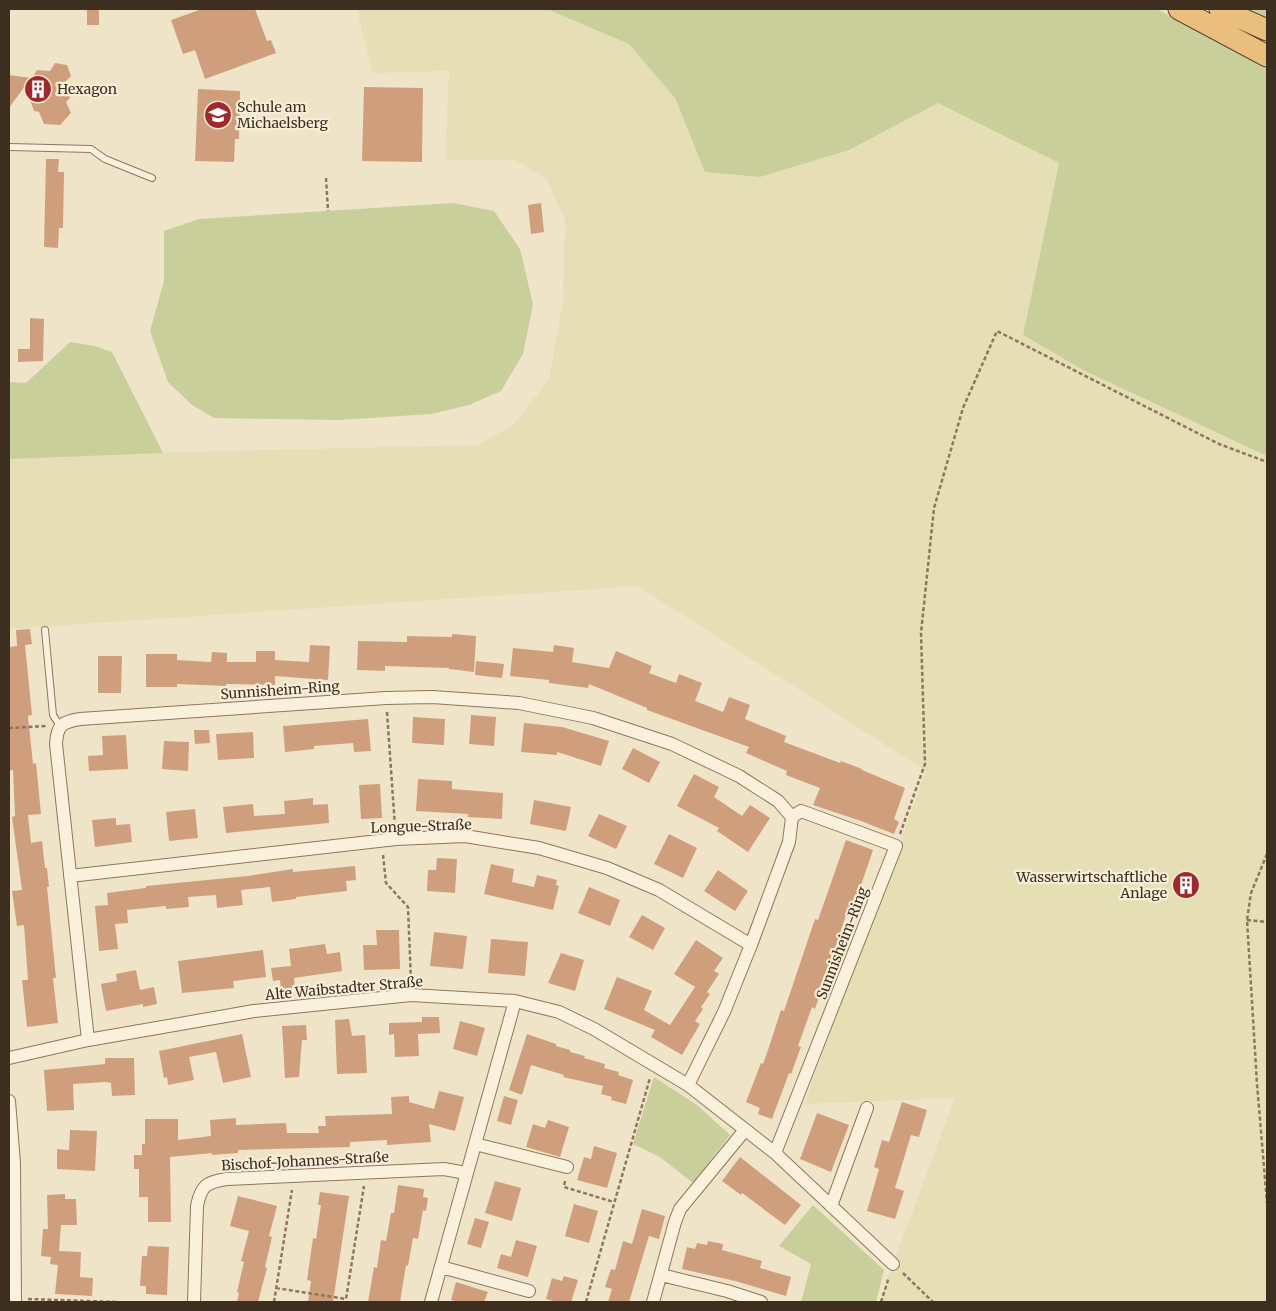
<svg xmlns="http://www.w3.org/2000/svg" width="1276" height="1311" font-family="Merriweather,serif">
  <style>
    .farmland { fill: #e6deb5 }
    .green { fill: #c9cf9b }
    .building { fill: #cf9f7d }
    .lines { fill: none; stroke-linecap: round; stroke-linejoin: round }
    .service-casing { stroke: #8d765c; stroke-width: 8 }
    .minor-casing { stroke: #8d765c; stroke-width: 14 }
    .trunk-casing { stroke: #5b4430; stroke-width: 23 }
    .path { stroke: #8d765c; stroke-width: 2.5; stroke-dasharray: 4 2.5; stroke-linecap: butt }
    .service { stroke: #faf1dc; stroke-width: 6 }
    .minor { stroke: #faf1dc; stroke-width: 12 }
    .trunk { stroke: #eabe7c; stroke-width: 21 }
    .labels { text-anchor: middle; stroke-width: 4.5; stroke-linejoin: round; paint-order: stroke }
    .poi-label { font-size: 14px; fill: #3d2e20; stroke: #f7eed8; text-anchor: start }
    .street-label { font-size: 14px; fill: #3d2e20; stroke: #f7eed8 }
  </style>
  <rect width="100%" height="100%" fill="#f0e4c8"/>
  <path class="farmland" d="M357 9H547L629 43 675 98 705 172 760 177 832 155 938 103 1059 163 1023 335 1083 370 1267 456V1302H881L893 1264 955 1098 804 1104 926 771 638 586 9 629V459L99 454 477 445 512 426 549 380 563 301 565 220 547 180 516 160H445L449 71 372 73Z"/>
  <path class="green" d="M547 9H1157L1267 68V456L1083 370 1023 335 1059 163 938 103 849 150 760 177 705 172 675 98 629 44Z
    M1243 9H1267V19Z
    M453 203 494 211 520 249 533 304 523 354 501 391 469 405 431 414 340 420 214 418 192 405 168 382 150 331 164 281V231L199 219Z
    M70 342 95 346 112 352 163 453 9 459V382L26 383Z
    M654 1077 697 1105 730 1135 693 1183 660 1157 633 1144Z
    M813 1205 884 1270 876 1302H801L811 1264 779 1246Z"/>
  <path class="building" d="M87 9H99V25H87Z
    M202 9H255L267 41 271 40 276 53 205 79 195 50 183 54 171 20Z
    M55 63 67 65 71 76 64 83 70 98 66 102 71 113 60 125 44 124 39 112 34 111 25 86 9 108V75L32 78 37 70 50 71Z
    M364 87 423 88 422 162 362 161Z
    M198 89 240 91 239 139H235L234 162 195 161Z
    M46 159H59L58 172H64L63 228H59L58 248 44 247Z
    M541 203 544 232 531 234 528 205Z
    M30 318 44 319 43 361 18 362V349H30Z
    M30 629 32 644 25 645 32 715 28 716 33 764 36 763 41 814 28 815 31 843 42 841 45 868H47L49 887H47L56 978H53L58 1023 27 1027 22 980H28L24 925 17 926 12 891 22 890 12 817 15 816 13 770 9 771V647L17 646 16 630Z
    M452 634 476 636 474 672 449 669V668L385 666V671L357 670 358 641 407 642V636L452 637Z
    M310 645 330 646 328 680 275 676V685L226 684V686L177 684V687H146V654H177V660L211 662 212 652 227 653V662H256V651H275V660L309 662Z
    M554 645 574 648 572 662 609 668 616 651 652 666 649 673 676 683 679 674 702 683 695 701 723 712 729 697 750 705 745 719 786 736 784 742 840 763 841 761 862 769V770L905 788 894 819 899 822 894 834 861 821 813 805 820 788 786 775 787 771 746 753 749 747 647 710V708L589 684 588 688 549 683V680L510 676 513 648 553 652Z
    M98 656H122L121 693H98Z
    M476 661 504 664 502 678 475 675Z
    M471 715 496 717 494 746 469 744Z
    M413 717 445 719 444 745 412 743Z
    M368 719 371 751 354 752 353 743 314 746V749L285 752 283 726Z
    M524 723 562 727 609 741 601 766 557 752V755L521 752Z
    M194 730H209L210 743 195 744Z
    M253 732 254 758 218 760 216 734Z
    M126 735 128 769 89 771 88 756 103 755 102 736Z
    M164 741 189 742 188 771 162 769Z
    M633 748 660 762 649 783 622 769Z
    M694 774 719 787 714 797 742 816 750 805 770 818 748 852 717 831 719 828 677 806Z
    M418 779 452 781V789L503 793 502 819 468 817V814L416 811Z
    M380 784 382 818 361 819 359 785Z
    M313 798V805L328 804 329 823 226 833 223 807 253 804 254 816 285 814 284 801Z
    M534 800 571 807 566 831 530 824Z
    M195 809 198 838 169 841 166 812Z
    M599 814 627 826 616 849 588 836Z
    M116 818V825L130 824 132 842 95 847 92 820Z
    M669 834 697 848 683 878 654 864Z
    M846 840 873 850 850 917 846 915 815 1009 812 1007 798 1046 801 1047 791 1074 789 1073 772 1119 758 1114 760 1108 746 1102 761 1063 763 1064 768 1050 781 1010 784 1011 815 919 818 920Z
    M437 858 457 859 455 893 427 891 428 870H436Z
    M491 864 514 869 512 882 534 887 537 875 557 880 556 885 559 886 553 910 484 894Z
    M355 866 356 880 346 881 347 891 296 897V899L272 902 270 887 241 890 243 905 217 908 216 895 188 897 189 907 166 909V906L127 910 128 923 115 924 118 949 99 951 95 906 108 905 107 893 130 890 146 888V886L248 876 293 869V872Z
    M718 870 748 891 735 911 704 891Z
    M589 887 620 900 610 926 578 913Z
    M642 915 665 928 653 950 629 937Z
    M376 930H399L400 969 364 970 363 945H377Z
    M434 932 467 936 463 969 430 966Z
    M491 939 528 942 525 976 488 973Z
    M696 940 723 958 714 971 719 974 707 992 710 994 701 1007 703 1009 695 1021 700 1024 682 1055 651 1037 655 1030 604 1009 617 977 652 991 644 1010 670 1025 695 987 674 974Z
    M325 944 327 954 340 952 342 971 294 978 295 988 281 990 280 980 273 981 271 968 291 966 289 949Z
    M263 950 266 977 233 981 234 988 182 993 178 961Z
    M561 953 584 960 575 991 548 983Z
    M136 970 140 990 154 987 157 1004 143 1007V1004L106 1011 101 984 117 981 116 974Z
    M422 1017H439L440 1033 418 1034 419 1056 395 1057 394 1034 389 1035V1023L422 1022Z
    M349 1019 352 1036 365 1035 367 1073 337 1074 335 1020Z
    M460 1021 485 1028 477 1056 453 1049Z
    M306 1025 307 1040H302L299 1077 285 1078 282 1026Z
    M242 1034 251 1077 223 1083 216 1052 189 1057 194 1080 168 1085 167 1077 164 1078 159 1051Z
    M527 1034 556 1044V1046L570 1050V1052L585 1056 584 1058 605 1064 604 1068 619 1072 618 1075 633 1080 626 1104 611 1100 612 1097 601 1094 603 1086 563 1077 564 1075 531 1065 522 1095 509 1090Z
    M105 1058H134L135 1095 112 1096 111 1083 106 1082 73 1084 74 1110 47 1111 44 1070 105 1064Z
    M439 1091 464 1097 455 1131 429 1124 431 1142 387 1145V1140L350 1142V1147L238 1150V1153L212 1155V1153L170 1157 171 1222H148V1197H139V1169H134V1155H142V1144H145V1119H178V1140L211 1136 210 1120 236 1118V1125L286 1123 287 1133H319L318 1126H326L325 1116 392 1114 391 1097 409 1096V1102L434 1109Z
    M504 1096 518 1100 511 1125 497 1121Z
    M902 1102 927 1110 919 1137 911 1135 895 1188 904 1191 895 1219 867 1211 879 1169 874 1167 882 1140 889 1142Z
    M817 1113 849 1125 831 1172 800 1159Z
    M548 1120 569 1127 560 1157 526 1147 533 1124 545 1128Z
    M70 1130 97 1131 95 1171 57 1169V1149L69 1150Z
    M594 1146 617 1153 607 1188 577 1180 584 1157 591 1159Z
    M740 1157 801 1205 785 1225 742 1193 741 1195 722 1181Z
    M495 1181 521 1188 512 1221 485 1213Z
    M398 1185 424 1189 423 1197 428 1198 426 1211 423 1210 418 1239 413 1238 408 1266 406 1265 400 1302H368L374 1267 377 1268 381 1240 386 1241 391 1213H394Z
    M320 1192 349 1196 333 1302H308L311 1281 307 1280 313 1238 316 1239 321 1205H318Z
    M65 1194V1199H76L77 1225H61L59 1251 81 1252 80 1277 93 1278 92 1296 55 1294 58 1265 50 1264 51 1257 41 1256 43 1229H48L47 1195Z
    M238 1196 277 1206 269 1236 272 1237 265 1267 267 1268 258 1302H237L239 1293 237 1292 244 1262 241 1261 249 1231 230 1226Z
    M574 1204 598 1211 589 1243 565 1236Z
    M642 1209 665 1216 659 1239 649 1236 629 1302H608L612 1289 605 1287 611 1269 615 1270 623 1241 632 1244Z
    M475 1218 489 1222 481 1248 467 1244Z
    M516 1240 537 1246 528 1277 497 1268 501 1254 511 1257Z
    M708 1241 723 1244 722 1250 762 1261 760 1268 791 1277 786 1296 735 1281 682 1269 687 1247 695 1249 697 1243 707 1245Z
    M148 1246 169 1247 167 1295 146 1294V1286H140L142 1256H147Z
    M564 1276 578 1280 571 1302H558L546 1299 552 1278 562 1281Z
    M456 1282 488 1292 484 1302H458L451 1300Z"/>
  <g class="lines">
    <g class="service-casing">
      <path id="service" d="M9 147 91 149 105 159 152 178
        M45 630 53 715 60 726"/>
    </g>
    <g class="minor-casing">
      <path id="minor" d="M70 876 396 839 465 836 539 848 607 868 659 890 751 945
        M88 1040 56 744C57 725 62 722 80 719L386 698 432 697 519 703 593 718 672 744 739 776 778 801 792 817 801 811 896 846 775 1153
        M9 1058 88 1040 254 1011 411 995 515 1001 559 1012 594 1029 688 1085 775 1153 893 1264
        M688 1085 724 1012 751 945 789 842 792 817
        M9 1101 14 1163 15 1302
        M475 1144 567 1167
        M831 1206 867 1108
        M441 1267 529 1291
        M661 1275 727 1291 761 1302
        M194 1302 197 1206C201 1186 206 1182 227 1179L444 1169 466 1173
        M431 1302 515 1001
        M653 1302 675 1222 680 1209 745 1130"/>
    </g>
    <g class="trunk-casing">
      <path id="trunk" d="M1179 9 1267 56
        M1220 9 1267 30"/>
    </g>
    <path class="path" d="M326 178 328 211
      M387 712 395 827
      M9 728 46 726
      M900 834 925 764 921 633 934 508 963 408 997 331 1219 444 1267 462
      M1267 854 1251 893 1247 920 1257 1084 1267 1203
      M383 855 386 883 408 907 411 981
      M1247 920 1267 922
      M565 1181 564 1187 614 1202
      M903 1273 933 1302
      M276 1288 346 1299 364 1186
      M28 1299 117 1302
      M274 1302 292 1190
      M586 1302 650 1078
      M881 1302 889 1277"/>
    <use href="#service" class="service"/>
    <use href="#minor" class="minor"/>
    <use href="#trunk" class="trunk"/>
  </g>
  <defs>
    <g id="building-disc" transform="scale(1.4375)"><circle r="9.5" fill="#9e2a2b" stroke="#f7eed8"/><path d="M-4-6H4V6H1V3H-1V6H-4ZM-2.5-4.3h1.7v1.8h-1.7ZM.8-4.3h1.7v1.8H.8ZM-2.5-1h1.7V.8h-1.7ZM.8-1h1.7V.8H.8Z" fill="#fff"/></g>
    <g id="school-disc" transform="scale(1.4375)"><circle r="9.5" fill="#9e2a2b" stroke="#f7eed8"/><path d="M0-5L7-2L0 1L-7-2ZM-4 1L0 2.5L4 1V4Q0 6-4 4Z" fill="#fff"/></g>
  </defs>
  <g fill-rule="evenodd">
    <use href="#building-disc" x="38" y="89"/>
    <use href="#school-disc" x="218" y="115"/>
    <use href="#building-disc" x="1186" y="885"/>
  </g>
  <g class="labels">
    <g class="poi-label">
      <text x="57" y="94">Hexagon</text>
      <text x="237" y="112">Schule am<tspan x="237" dy="16">Michaelsberg</tspan></text>
      <text x="1167" y="882" text-anchor="end">Wasserwirtschaftliche<tspan x="1167" dy="16">Anlage</tspan></text>
    </g>
    <g class="street-label">
      <text transform="translate(280 690) rotate(-4)" y="5">Sunnisheim-Ring</text>
      <text transform="translate(421 826) rotate(-2)" y="5">Longue-Straße</text>
      <text transform="translate(842 943) rotate(-69)" y="5">Sunnisheim-Ring</text>
      <text transform="translate(344 988) rotate(-5)" y="5">Alte Waibstadter Straße</text>
      <text transform="translate(305 1161) rotate(-3)" y="5">Bischof-Johannes-Straße</text>
    </g>
  </g>
  <rect width="1276" height="1311" fill="none" stroke="#3d2e20" stroke-width="20"/>
</svg>
